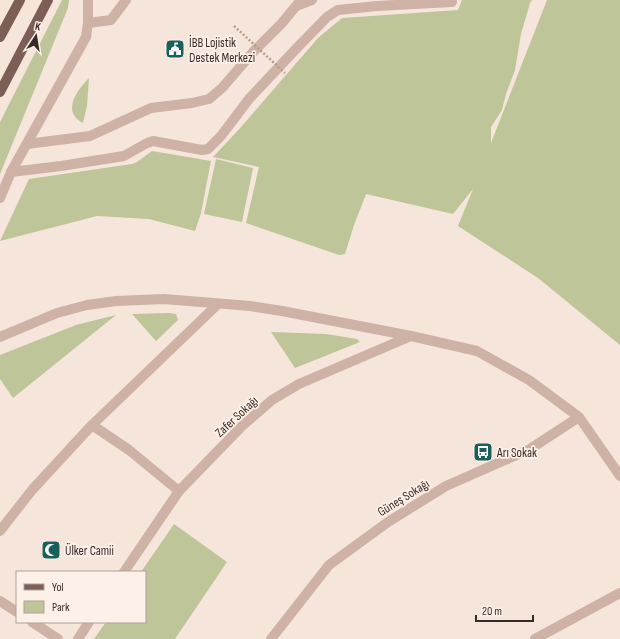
<svg xmlns="http://www.w3.org/2000/svg" width="620" height="639" font-family="'Sofia Sans Condensed',sans-serif">
  <style>
    .green { fill: #bdc599 }
    .lines { fill: none; stroke-linecap: round; stroke-linejoin: round }
    .service { stroke: #ceb2a5; stroke-width: 10 }
    .minor { stroke: #ceb2a5; stroke-width: 10 }
    .primary { stroke: #7d5e56; stroke-width: 10 }
    .path-bridge { stroke: #ba9c8f; stroke-width: 2.5; stroke-dasharray: 2 2; stroke-linecap: butt }
    .labels { text-anchor: middle; stroke-width: 3.5; stroke-linejoin: round; paint-order: stroke }
    .poi-label { font-size: 13px; fill: #392a27; stroke: #fcf0e8; text-anchor: start }
    .street-label { font-size: 13px; fill: #392a27; stroke: #fcf0e8 }
  </style>
  <rect width="100%" height="100%" fill="#f5e5db"/>
  <path class="green" d="M62 0H69L68 8 0 174V122Z
    M462 0H532L530 3 521 34 515 70 506 94 502 110 491 127V143L547 0H620V345L538 278 458 226 473 189 453 214 366 194 354 225 345 254 339 255 246 223 259 167 213 157 242 126 318 38 342 18 458 10Z
    M89 78 87 106 83 123C61 112 77 90 89 78Z
    M152 151 211 161 201 213 195 231 149 219 97 216 0 241 29 179 132 164 137 162Z
    M216 159 253 168 242 222 204 214Z
    M169 313 176 314 178 320 156 341 132 314Z
    M116 315 13 398 0 379V355L76 325Z
    M271 332 326 334 357 339 360 342 295 368Z
    M174 524 227 562 175 639H94L106 622H145V572H141Z"/>
  <g class="lines">
    <path class="service" d="M296 6 312 0
      M88 23 111 20 126 0
      M27 144 90 136 151 108 192 103 209 99 222 88 254 51 282 23 301 0
      M11 172 61 166 124 156 147 143 153 141 202 150 208 149 221 136 249 99 294 51 327 17 338 10 377 6 452 2"/>
    <path class="minor" d="M0 198 11 172 86 37 88 23V0
      M0 337 57 313 87 305 116 301 164 299 250 306 282 311 411 336 477 351 529 380 579 417 620 476
      M92 425 129 450 179 491
      M0 531 32 490 92 425 218 304
      M124 572 179 491 242 426 272 400 299 384 411 336
      M0 601 17 612
      M32 622 58 639
      M78 639 89 622
      M271 639 329 565 388 522 446 486 530 449 579 417
      M535 639 620 593"/>
    <path class="primary" d="M0 37 20 0
      M0 92 48 0"/>
    <path class="path-bridge" d="M234 26 285 73"/>
  </g>
  <defs>
    <g id="civic-square" transform="scale(1)"><rect x="-9" y="-9" width="18" height="18" rx="4" fill="#18605a" stroke="#fcf0e8"/><path d="M-.6-6.5H3V-4.5H.6V-3L4-1V1h2V6H-6V1h2V-1L-.6-3ZM-1.2 2.5V6h2.4V2.5Z" fill="#fff"/></g>
    <g id="bus-square" transform="scale(1)"><rect x="-9" y="-9" width="18" height="18" rx="4" fill="#18605a" stroke="#fcf0e8"/><path d="M-5-6H5V4H4V6H2V4H-2V6H-4V4H-5ZM-3.5-4V0h7V-4ZM-3.5 1.2v1.5H-2V1.2ZM2 1.2v1.5H3.5V1.2Z" fill="#fff"/></g>
    <g id="mosque-square" transform="scale(1)"><rect x="-9" y="-9" width="18" height="18" rx="4" fill="#18605a" stroke="#fcf0e8"/><path d="M3.5-4.9A6 6 0 1 0 3.5 4.9A5 5 0 1 1 3.5-4.9Z" fill="#fff"/></g>
  </defs>
  <g fill-rule="evenodd">
    <use href="#civic-square" x="175" y="49"/>
    <use href="#bus-square" x="483" y="452"/>
    <use href="#mosque-square" x="51" y="550"/>
  </g>
  <g class="labels">
    <g class="poi-label">
      <text x="189" y="47">İBB Lojistik<tspan x="189" dy="15">Destek Merkezi</tspan></text>
      <text x="497" y="457">Arı Sokak</text>
      <text x="65" y="555">Ülker Camii</text>
    </g>
    <g class="street-label">
      <text transform="translate(236 416) rotate(-43)" y="5">Zafer Sokağı</text>
      <text transform="translate(403 497) rotate(-32)" y="5">Güneş Sokağı</text>
    </g>
  </g>
  <rect x="16" y="571" width="130" height="52" fill="#fcf0e8" stroke="#aea19b"/>
  <rect x="24" y="584" width="20" height="6" fill="#7d5e56" stroke="#aea19b"/>
  <text x="52" y="591" font-size="12" fill="#392a27">Yol</text>
  <rect x="24" y="601" width="20" height="12" fill="#bdc599" stroke="#aea19b"/>
  <text x="52" y="611" font-size="12" fill="#392a27">Park</text>
  <g transform="translate(36 36) rotate(12)" stroke="#fcf0e8" stroke-width="3" paint-order="stroke">
  <path d="M0-3L7 15L0 10L-7 15Z" fill="#392a27"/>
  <text y="-6" font-size="11" font-weight="bold" text-anchor="middle" fill="#392a27">K</text>
  </g>
  <path d="M476 615v6h57v-6" fill="none" stroke="#392a27" stroke-width="2"/>
  <text x="482" y="615" font-size="12" fill="#392a27" stroke="#fcf0e8" stroke-width="3" paint-order="stroke">20 m</text>
</svg>
